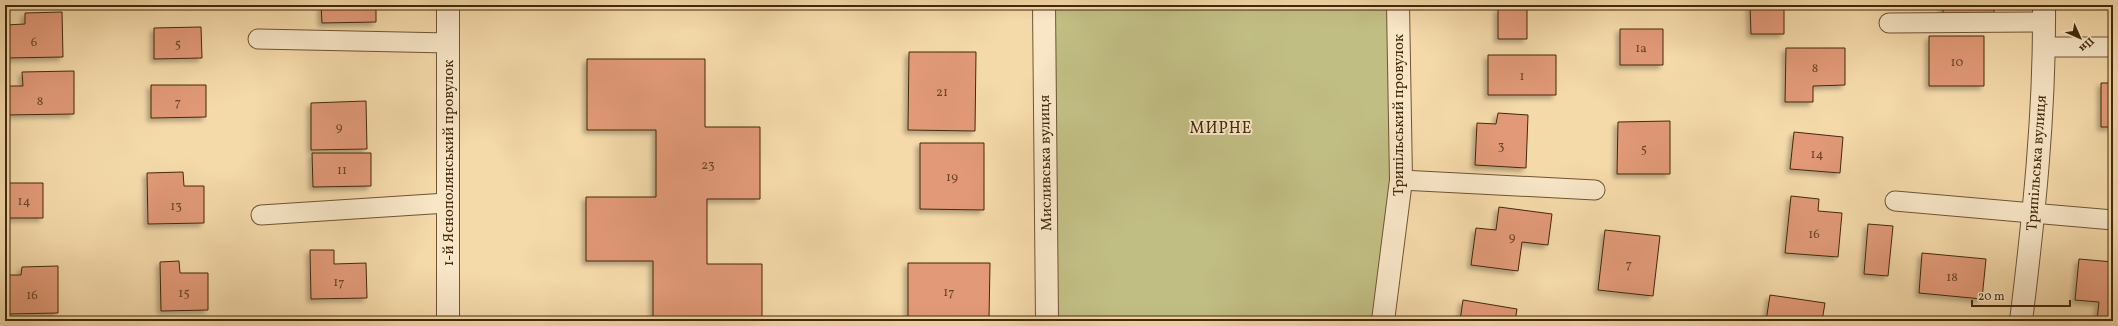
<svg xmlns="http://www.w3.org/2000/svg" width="2118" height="326" font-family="Vollkorn,serif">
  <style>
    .green { fill: #c1be84; stroke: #827448 }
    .building { fill: #e19977; stroke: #42290c; filter: url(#shadow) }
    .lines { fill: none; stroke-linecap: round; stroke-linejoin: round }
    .service-casing { stroke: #6e5533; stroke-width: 21 }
    .minor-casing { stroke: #6e5533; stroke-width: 24 }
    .service { stroke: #f8e6c7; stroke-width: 19 }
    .minor { stroke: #f8e6c7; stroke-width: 22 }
    .labels { text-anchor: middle; stroke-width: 4; stroke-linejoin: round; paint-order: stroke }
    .number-label { font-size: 13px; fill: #6a4527 }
    .street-label { font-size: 15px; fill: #42290c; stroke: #f8e6c7 }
    .neighbourhood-label { font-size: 16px; letter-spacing: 1px; fill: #42290c; stroke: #f8e6c7 }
  </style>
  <defs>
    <filter id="shadow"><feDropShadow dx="-3.5" dy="3.5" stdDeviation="2" flood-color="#0004"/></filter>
  </defs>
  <rect width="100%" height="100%" fill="#f4d9a9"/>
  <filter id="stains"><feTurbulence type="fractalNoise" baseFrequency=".005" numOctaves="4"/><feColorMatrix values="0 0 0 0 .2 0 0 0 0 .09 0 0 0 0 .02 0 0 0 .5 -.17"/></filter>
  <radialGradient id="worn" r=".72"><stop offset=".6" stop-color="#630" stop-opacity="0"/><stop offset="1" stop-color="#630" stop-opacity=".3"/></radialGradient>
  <path class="green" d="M1044 5H1398L1401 180 1383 321H1047Z"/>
  <path class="building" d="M321 5H376V22L322 23Z
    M1750 5H1784V34H1751Z
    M1943 5H1994V14L1943 15Z
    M1498 8 1527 9V39H1498Z
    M62 12 63 57 5 58V25L25 24V13Z
    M201 27 202 58 154 59V28Z
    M1620 29H1663V65H1620Z
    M1929 36H1984V86H1929Z
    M1786 48H1845V85L1813 86V102H1785Z
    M909 52H976L975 131 908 130Z
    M1488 55H1556V95H1488Z
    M587 59H705V127H760V199H707V264H762V321H653V261H586V197H656V130H587Z
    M74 71V114L5 115V86H23L22 72Z
    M2101 83H2113V127H2101Z
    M151 85H206V117L151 118Z
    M366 101 367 149 311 150V103Z
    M1498 113 1528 115 1526 168 1475 165 1477 123 1496 124Z
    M1670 121V174H1617L1618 122Z
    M1794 132 1843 137 1840 173 1790 169Z
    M920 143H984V210L920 209Z
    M312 153H371V186L313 187Z
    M183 172 184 186H204V223L148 224 147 173Z
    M5 183H43V218H5Z
    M1791 196 1819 199 1818 211 1842 213 1838 257 1785 253Z
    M1499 207 1552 214 1548 245 1522 242 1518 271 1471 265 1476 228 1496 230Z
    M1868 224 1893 226 1888 276 1864 274Z
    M1605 230 1660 236 1653 296 1598 290Z
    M310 250H334V264L366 263 367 298 311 299Z
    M1922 253 1986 259 1982 299 1919 293Z
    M2079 259 2113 262V321L2097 320 2099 302 2075 300Z
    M179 261 180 273H208V310L161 311 160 262Z
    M908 263H990L989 319 908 318Z
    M58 266V313L5 314V275H21L22 267Z
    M1770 295 1825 303 1822 321H1766Z
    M1463 300 1517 309 1515 321H1460Z"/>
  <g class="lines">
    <g class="service-casing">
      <path id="service" d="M1889 23 2044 22
        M258 39 449 43
        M2044 47H2113
        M1401 180 1595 190
        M1895 201 2113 220
        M261 215 447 203"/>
    </g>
    <g class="minor-casing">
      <path id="minor" d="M448 5V321
        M1044 5 1047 321
        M1383 321 1401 180 1398 5
        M2021 321C2034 216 2045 111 2044 5"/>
    </g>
    <use href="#service" class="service"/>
    <use href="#minor" class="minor"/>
  </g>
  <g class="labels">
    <g class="number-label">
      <text x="34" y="46">6</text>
      <text x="178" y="48">5</text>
      <text x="1641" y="52">1а</text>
      <text x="1957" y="66">10</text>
      <text x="1815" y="72">8</text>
      <text x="1522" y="80">1</text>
      <text x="942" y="96">21</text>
      <text x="40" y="105">8</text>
      <text x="178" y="106">7</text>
      <text x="339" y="131">9</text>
      <text x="1501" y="150">3</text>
      <text x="1644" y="153">5</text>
      <text x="1817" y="158">14</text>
      <text x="708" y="169">23</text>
      <text x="342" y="174">11</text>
      <text x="952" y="181">19</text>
      <text x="24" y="205">14</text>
      <text x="176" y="210">13</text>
      <text x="1814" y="238">16</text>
      <text x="1512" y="241">9</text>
      <text x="1629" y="268">7</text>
      <text x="1952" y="281">18</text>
      <text x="339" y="286">17</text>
      <text x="949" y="296">17</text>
      <text x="184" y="297">15</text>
      <text x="32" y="299">16</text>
    </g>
    <g class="street-label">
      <text transform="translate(1398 115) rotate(-90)" y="5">Трипільський провулок</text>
      <text transform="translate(448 163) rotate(-90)" y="5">1-й Яснополянський провулок</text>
      <text transform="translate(1045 163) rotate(-91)" y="5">Мисливська вулиця</text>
      <text transform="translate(2036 163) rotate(-86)" y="5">Трипільська вулиця</text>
    </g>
    <g class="neighbourhood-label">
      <text x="1221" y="133">МИРНЕ</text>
    </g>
  </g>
  <rect width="2118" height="326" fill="none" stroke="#f4d9a9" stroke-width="20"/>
  <rect x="6" y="6" width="2106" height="314" fill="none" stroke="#42290c" stroke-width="2"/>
  <rect x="10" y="10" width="2098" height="306" fill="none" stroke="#42290c"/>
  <g transform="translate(2080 38) rotate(135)" stroke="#f8e6c7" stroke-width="3" paint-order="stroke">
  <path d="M0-3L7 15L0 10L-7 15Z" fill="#42290c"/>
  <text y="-6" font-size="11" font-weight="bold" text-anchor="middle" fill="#42290c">Пн</text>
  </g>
  <path d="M1972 300v6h98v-6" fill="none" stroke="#42290c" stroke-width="2"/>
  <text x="1978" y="300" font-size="12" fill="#42290c" stroke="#f8e6c7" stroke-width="3" paint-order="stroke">20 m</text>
  <rect width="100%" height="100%" filter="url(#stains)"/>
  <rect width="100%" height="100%" fill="url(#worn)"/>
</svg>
